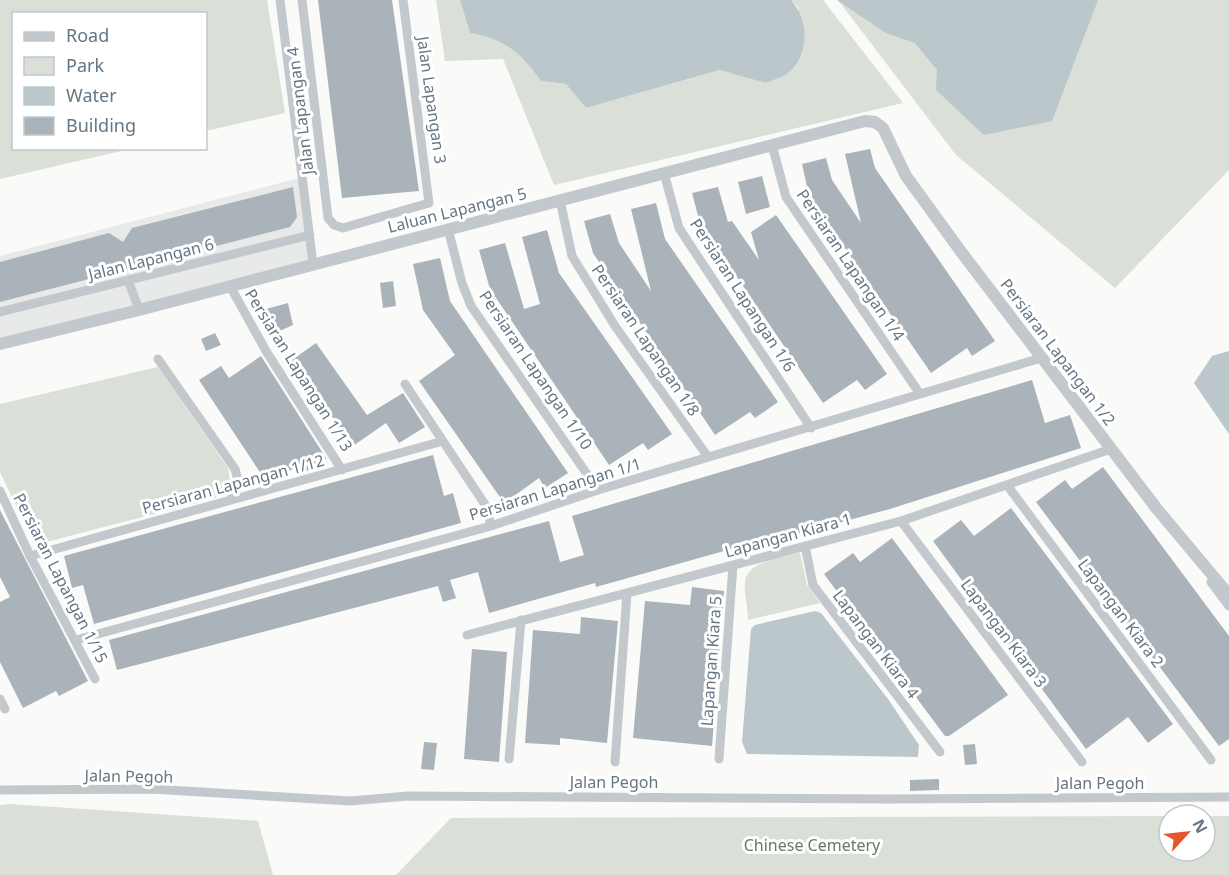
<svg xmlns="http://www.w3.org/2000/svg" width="1229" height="875" font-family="'Noto Sans',sans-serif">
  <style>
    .built { fill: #e8e9e9 }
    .green { fill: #dadfd7 }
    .water { fill: #bbc7cb }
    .building { fill: #aab3b9 }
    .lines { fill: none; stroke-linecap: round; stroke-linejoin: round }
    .minor { stroke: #c3c8cc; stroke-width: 9 }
    .tertiary { stroke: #c3c8cc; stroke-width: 12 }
    .labels { text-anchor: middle; stroke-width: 6; stroke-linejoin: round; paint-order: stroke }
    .street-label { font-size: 16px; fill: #657683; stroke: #fff }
    .park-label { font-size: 16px; fill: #687a64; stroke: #fff }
  </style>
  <rect width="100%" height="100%" fill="#fafaf8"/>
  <path class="built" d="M299 178 313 262 0 350V256Z"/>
  <path class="green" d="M0 0H267L285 113 206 131V14H14V148L130 149 0 179Z
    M436 0H460L470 33C506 40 520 52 541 81L566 84 586 108 721 70 767 83 799 8 791 0H823L903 103 554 185 503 59 445 61Z
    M838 0H1229V170L1115 288 956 155Z
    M158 367 228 468 231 486 223 496 35 545 0 472V404Z
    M800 553 807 585 820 603 748 620C748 608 744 593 745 582 746 561 784 557 800 553Z
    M10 804 258 821 273 875H0V805Z
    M1169 816V851H1205V816H1229V875H396L451 818Z"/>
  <path class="water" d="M460 0H791C809 19 810 55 788 73 782 77 773 80 766 83L720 70 586 108 566 84 541 81C520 52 506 40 470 33Z
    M837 0H1098L1052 121 984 135 936 90 937 70 915 43 886 33Z
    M1229 351V434L1194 383 1212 356Z
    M815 611 821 613 888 699 919 745 918 757 747 754 742 742 751 629 755 625Z"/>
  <path class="building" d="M318 0H392L419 191 342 198Z
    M870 149 875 168 995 341 972 356 967 348 931 373 809 196 802 164 826 158 832 180 861 223 845 154Z
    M762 176 770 207 746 214 738 182Z
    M293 187 297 217 290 227 0 302V262L109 233 123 242 132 228Z
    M718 187 728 222 732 221 759 260 751 232 776 215 887 374 865 390 857 380 823 403 700 223 692 193Z
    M656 203 665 239 778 402 755 418 750 412 715 435 593 253 584 221 610 214 619 243 651 291 631 209Z
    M547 230 559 273 672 434 648 450 643 443 609 465 490 289 479 250 505 243 524 309 540 304 522 237Z
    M440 258 450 301 568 473 545 488 539 478 504 503 419 381 455 355 423 310 413 264Z
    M393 281 396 306 383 308 380 283Z
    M288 303 293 325 273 334 266 309Z
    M215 333 221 345 206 351 201 339Z
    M316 343 367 415 403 393 425 427 399 443 386 423 353 446 292 360Z
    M261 356 326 458 305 472 300 464 276 480 267 483 199 380 221 366 229 378Z
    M1032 380 1045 423 1070 415 1081 448 890 509 749 547V544L596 587 595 583 489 613 478 572 450 580 456 598 443 602 438 586 117 670 109 640 549 521 560 562 584 555 572 516Z
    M433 455 444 496 453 493 461 523 94 624 83 585 72 588 64 556Z
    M1103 467 1229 636V739L1219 746 1036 502 1065 480 1072 489Z
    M1011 508 1173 724 1148 743 1128 717 1086 749 933 541 961 520 974 536Z
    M0 510 88 681 59 696 56 691 23 708 0 662V602L10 597 0 577Z
    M892 538 1008 695 949 736H945L824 574 853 553 860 562Z
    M692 587 724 591 712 746 633 738 645 601 690 605Z
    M581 617 618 621 607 743 560 738V745L525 743 533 630 580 634Z
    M472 649 507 652 499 762 464 759Z
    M424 742 437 743 434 770 421 769Z
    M975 744 977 764 965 765 963 745Z
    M939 779V790L910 791V780Z"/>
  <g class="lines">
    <path class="minor" d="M280 0 313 264
      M302 0 328 218 334 225 343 228 429 203 403 0
      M772 145 786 197 920 394
      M664 173 679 228 811 428
      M560 200 572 256 615 326 708 457
      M448 229 462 283 471 306 598 490
      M128 280 139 310
      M230 286 266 351 342 470
      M0 312 310 235
      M158 359 235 469 238 480 231 500
      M405 384 486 506 491 526
      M1007 485 1211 760
      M0 491 30 556 95 679
      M901 521 1082 762
      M805 546 813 585 940 752
      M30 556 443 441
      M1211 582 1229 606
      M467 635 901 521 1111 449
      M76 640 491 526 598 490 1041 358
      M0 699 5 709
      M509 759 521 620
      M719 759 733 565
      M615 762 627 593
      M0 790 151 789 350 801 408 796 888 799 1229 797"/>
    <path class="tertiary" d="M0 344 139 310 865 121 875 122 883 128 906 176 962 253 1157 509 1229 595"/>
  </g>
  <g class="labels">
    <g class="street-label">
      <text transform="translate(432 100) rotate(82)" y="6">Jalan Lapangan 3</text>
      <text transform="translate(300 111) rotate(-97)" y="6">Jalan Lapangan 4</text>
      <text transform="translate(457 210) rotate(-14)" y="6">Laluan Lapangan 5</text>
      <text transform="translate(151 259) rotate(-14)" y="6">Jalan Lapangan 6</text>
      <text transform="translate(851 265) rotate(56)" y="6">Persiaran Lapangan 1/4</text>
      <text transform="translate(743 295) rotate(57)" y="6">Persiaran Lapangan 1/6</text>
      <text transform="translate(646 340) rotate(56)" y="6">Persiaran Lapangan 1/8</text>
      <text transform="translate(1058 352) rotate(53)" y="6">Persiaran Lapangan 1/2</text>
      <text transform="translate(299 370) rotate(58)" y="6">Persiaran Lapangan 1/13</text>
      <text transform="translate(536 370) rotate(56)" y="6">Persiaran Lapangan 1/10</text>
      <text transform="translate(233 484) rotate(-15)" y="6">Persiaran Lapangan 1/12</text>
      <text transform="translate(555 489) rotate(-17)" y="6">Persiaran Lapangan 1/1</text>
      <text transform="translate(788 535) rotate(-15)" y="6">Lapangan Kiara 1</text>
      <text transform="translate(61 578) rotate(63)" y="6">Persiaran Lapangan 1/15</text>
      <text transform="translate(1121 613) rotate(53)" y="6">Lapangan Kiara 2</text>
      <text transform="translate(1004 633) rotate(53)" y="6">Lapangan Kiara 3</text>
      <text transform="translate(876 644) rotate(53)" y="6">Lapangan Kiara 4</text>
      <text transform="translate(711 661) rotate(-86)" y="6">Lapangan Kiara 5</text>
      <text transform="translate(129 776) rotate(1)" y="6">Jalan Pegoh</text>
      <text x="614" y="788">Jalan Pegoh</text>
      <text x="1100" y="789">Jalan Pegoh</text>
    </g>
    <g class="park-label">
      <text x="812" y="851">Chinese Cemetery</text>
    </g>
  </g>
  <rect x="12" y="12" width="195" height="138" fill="#ffffff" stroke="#c1c8cd" stroke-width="1.5"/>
  <rect x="24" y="32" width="30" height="9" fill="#c3c8cc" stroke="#c1c8cd" stroke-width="1.5"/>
  <text x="66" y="42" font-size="18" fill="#657683">Road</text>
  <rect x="24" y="57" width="30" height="18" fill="#dadfd7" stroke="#c1c8cd" stroke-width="1.5"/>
  <text x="66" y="72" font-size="18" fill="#657683">Park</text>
  <rect x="24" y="87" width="30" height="18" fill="#bbc7cb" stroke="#c1c8cd" stroke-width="1.5"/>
  <text x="66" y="102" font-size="18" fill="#657683">Water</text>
  <rect x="24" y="117" width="30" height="18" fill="#aab3b9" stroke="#c1c8cd" stroke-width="1.5"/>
  <text x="66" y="132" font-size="18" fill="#657683">Building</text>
  <g transform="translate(1187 833) rotate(63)"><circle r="28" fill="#ffffff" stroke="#c1c8cd" stroke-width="1.5"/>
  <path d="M0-4.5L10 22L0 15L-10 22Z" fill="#e4572e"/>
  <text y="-9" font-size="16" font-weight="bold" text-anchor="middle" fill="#657683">N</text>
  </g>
</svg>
